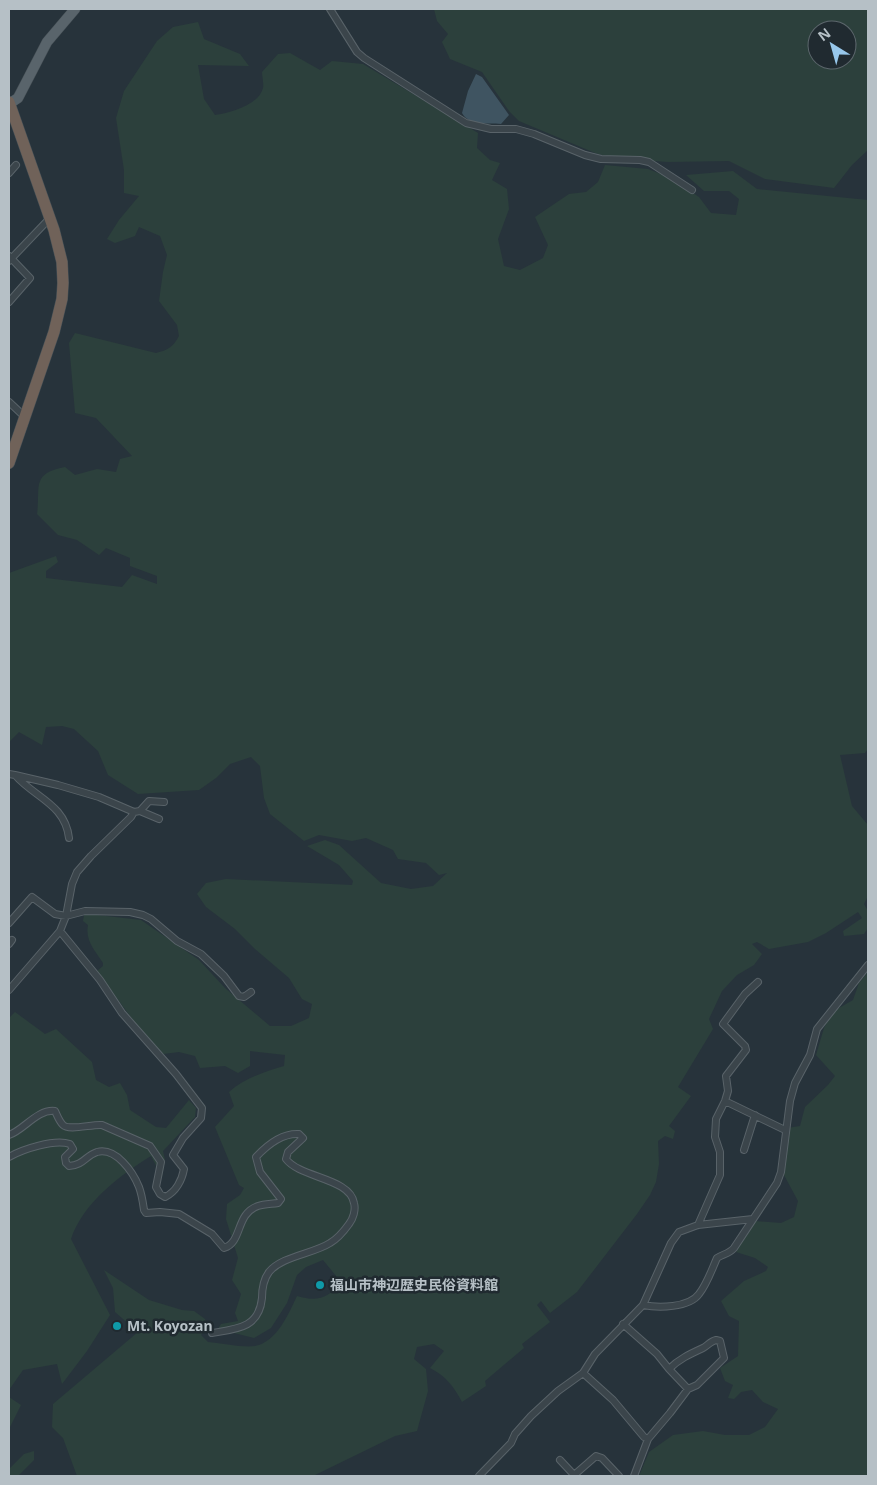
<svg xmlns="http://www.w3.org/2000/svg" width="877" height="1485" font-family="'Noto Sans','Noto Sans JP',sans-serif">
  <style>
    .green { fill: #2c403c; fill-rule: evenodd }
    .water { fill: #3f5461 }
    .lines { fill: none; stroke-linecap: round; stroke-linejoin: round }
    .street-casing { stroke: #596369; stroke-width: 8 }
    .primary-casing { stroke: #444e54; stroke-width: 11 }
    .highway-casing { stroke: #465056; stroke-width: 12 }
    .street { stroke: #3b454b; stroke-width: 6 }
    .primary { stroke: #59646b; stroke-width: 10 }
    .highway { stroke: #706259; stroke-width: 11 }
    .culture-dot { fill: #0f9aa8; stroke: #202a30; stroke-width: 2 }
    .labels { text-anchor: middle; stroke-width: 5; stroke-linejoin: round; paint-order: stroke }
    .poi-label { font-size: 14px; font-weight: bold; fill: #b6c0c6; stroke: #202a30; text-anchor: start }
  </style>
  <rect width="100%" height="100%" fill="#27333b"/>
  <path class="green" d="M434 9H868V150L852 165 834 188 765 179 729 161 668 162 612 158 595 153 519 121 509 111 482 72 450 59 442 42 448 34 437 21ZM817 30H847V60H817Z
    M198 22 204 39 240 54 249 66 198 65 204 99 215 115C230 113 259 105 263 88 264 83 262 77 262 72L278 54 290 53 320 70 332 61 363 64 478 133 477 148 490 160 500 163 492 180 507 189 509 209 498 239 504 266 520 270 543 258 548 245 535 217 569 194 586 192 598 182 605 165 648 169 671 178 699 197 711 213 736 215 739 199 729 191H704L686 175 733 171 757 189 868 200V749L865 753 840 755 852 806 868 825V896L864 904 868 911V928L864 934 844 936 843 931 862 918 858 912 826 933 808 942 769 949 757 942 752 944 762 954 754 965 737 975 722 991 709 1019 713 1029 678 1087 691 1096 669 1126 675 1131 673 1139 665 1136 658 1141 659 1164 656 1182 650 1195 637 1214 577 1292 550 1313 541 1301 537 1305 550 1322 522 1344 524 1348 485 1381 486 1386 462 1402C454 1387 446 1376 430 1368L444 1351 434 1344 417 1347 414 1359 426 1369 428 1391 417 1431 395 1436 313 1476H77L63 1438 52 1427 53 1404 138 1332 115 1312 113 1288 104 1270 149 1300 182 1310 194 1311 205 1319 208 1327 201 1335 208 1342C220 1343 244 1348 255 1346 277 1342 289 1313 297 1296 317 1302 328 1299 341 1282L323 1260 306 1267 297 1275 287 1303 271 1328 254 1338 218 1329 221 1324 238 1321 235 1313 241 1294 232 1280 238 1258 226 1219 227 1204 240 1195 244 1188 239 1185 215 1127 234 1106 229 1092C245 1078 264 1072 284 1066L285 1055 250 1051V1066L238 1073 225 1066 200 1068 195 1056 179 1052 163 1054 149 1042 97 971 103 966V963C95 950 85 941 88 925L83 921 84 915 89 914 141 920 199 960 225 988 270 1026H291L309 1018 312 1004 302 999 289 978 255 949 235 929 206 907 197 894 206 883 226 879 352 885 353 881 339 865 307 846 325 840 339 845 381 883 411 889 433 886 447 873 439 875 426 863 398 859 393 850 366 838 352 841 319 835 304 841 270 814 264 798 260 766 251 757 230 764 216 778 199 790 138 794 108 775 98 751 74 729 62 726 46 727 42 745 19 732 9 742V573L56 556 58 562 46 571V578L122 587 132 575 157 584V576L130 566V558L106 548 99 555 77 540 58 535 37 514C41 487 30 474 65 467L75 475 97 469 116 472 120 459 132 456 96 418 75 413 69 343 75 333 156 353C168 350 173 347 179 336L177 325 159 301 163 272 167 255 160 236 139 227 135 236 115 243 107 239 119 220 139 196 124 193V170L116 118 124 91 157 41 173 27Z
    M868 972V1476H639L649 1452 673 1435 703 1431 725 1435H749L765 1427 778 1409 763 1402 752 1390 741 1392 734 1399 728 1398 733 1385 725 1381 720 1368 738 1356 739 1321 729 1316 721 1301 744 1281 766 1271 768 1267 755 1258 736 1252 755 1221 781 1223 794 1217 798 1201 784 1175 787 1128 800 1126 805 1107 828 1085 835 1076 816 1055 824 1028 832 1012 853 1000 859 983Z
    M15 1012 45 1034 56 1029 92 1062 96 1080 109 1087 120 1083 127 1095 130 1110 156 1127 166 1128 189 1100 196 1108 195 1117 163 1151 165 1160 162 1177 151 1156C119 1176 83 1203 71 1239L110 1315 87 1351 62 1384 57 1364 23 1370 9 1390V1018Z
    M9 1397 21 1405 9 1429Z
    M34 1451V1460L18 1476H9V1469L24 1454Z"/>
  <path class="water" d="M476 74 482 77 509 115 501 124C489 123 469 126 462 113L468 91Z"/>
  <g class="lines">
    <g class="street-casing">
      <path id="street" d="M330 9 357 52 364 58 466 123 491 129H516L534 134 585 155 601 159 640 160 649 162 692 190
        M9 173 16 165
        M9 256 30 278 9 302
        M9 261 50 218
        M9 402 25 417
        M9 774 15 775C35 798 65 804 69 838
        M15 775 58 785 99 797 134 812 140 811 159 819
        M140 811 149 801 164 802
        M9 923 32 897 55 914 66 916 85 911 130 912 143 915 151 919 177 941 201 954 224 976 239 996 244 997 251 992
        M9 944 12 940
        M9 990 60 931 66 916 72 884 77 872 91 856 131 817 134 812
        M725 1101 785 1130
        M9 1135C24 1130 37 1109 55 1111 57 1115 59 1121 63 1125 69 1131 92 1124 102 1125L150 1146 161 1162 156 1187 160 1194 165 1197C176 1192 182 1180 184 1169L173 1155 183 1138 201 1118 202 1108 176 1074 122 1013 100 980 60 931
        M744 1150 755 1115
        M9 1157C23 1149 54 1139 70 1144L73 1149 65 1157 66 1163 69 1166C84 1165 85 1156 97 1152 116 1147 133 1172 139 1187 142 1195 143 1203 144 1210L146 1213 160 1212 179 1214 212 1234 224 1248C243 1242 235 1214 258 1206 264 1204 272 1204 278 1203L281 1199 260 1172 256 1157C267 1145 282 1133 299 1134L303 1138 288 1152 286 1159C300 1178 350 1178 354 1203 356 1210 353 1219 349 1224 344 1231 337 1239 330 1243 313 1254 282 1256 269 1272 263 1280 262 1289 262 1298 259 1328 237 1329 212 1333
        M698 1225 720 1175V1152L715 1137 716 1119 725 1101 728 1091 726 1076 746 1050 745 1046 723 1024 745 994 758 982
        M643 1305 671 1243 679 1232 698 1225 753 1219
        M623 1324 657 1354 669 1369 688 1389
        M583 1373 613 1400 644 1437 648 1439
        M560 1460 575 1476
        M479 1476 511 1443 515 1434 531 1416 558 1391 583 1373 595 1354 643 1305C658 1308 689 1308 699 1294 707 1284 712 1269 717 1258 723 1254 729 1254 734 1248L777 1183 781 1172 790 1101 795 1083 810 1055 817 1029 868 965
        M573 1476 596 1456 602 1458 619 1476
        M634 1476 648 1439 670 1413 688 1389 697 1385 724 1358 720 1341 716 1340C711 1341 708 1345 703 1348 690 1354 679 1359 669 1369"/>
    </g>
    <g class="primary-casing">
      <path id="primary" d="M9 104 18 98 47 42 75 9"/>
    </g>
    <g class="highway-casing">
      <path id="highway" d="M9 102 54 230 62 262 63 283 62 299 54 332 9 463"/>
    </g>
    <use href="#street" class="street"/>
    <use href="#primary" class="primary"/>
    <use href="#highway" class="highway"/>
  </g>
  <g class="culture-dot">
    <circle cx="320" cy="1285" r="5"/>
    <circle cx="117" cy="1326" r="5"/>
  </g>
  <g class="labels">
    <g class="poi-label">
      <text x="330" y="1290">福山市神辺歴史民俗資料館</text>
      <text x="127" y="1331">Mt. Koyozan</text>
    </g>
  </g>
  <rect width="877" height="1485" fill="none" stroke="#b6c0c6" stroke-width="20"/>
  <g transform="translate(832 45) rotate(323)"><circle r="24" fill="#202a30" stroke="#5c666c"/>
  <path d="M0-4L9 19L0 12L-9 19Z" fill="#97c7eb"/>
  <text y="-8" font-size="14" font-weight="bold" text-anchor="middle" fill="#b6c0c6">N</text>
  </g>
</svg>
